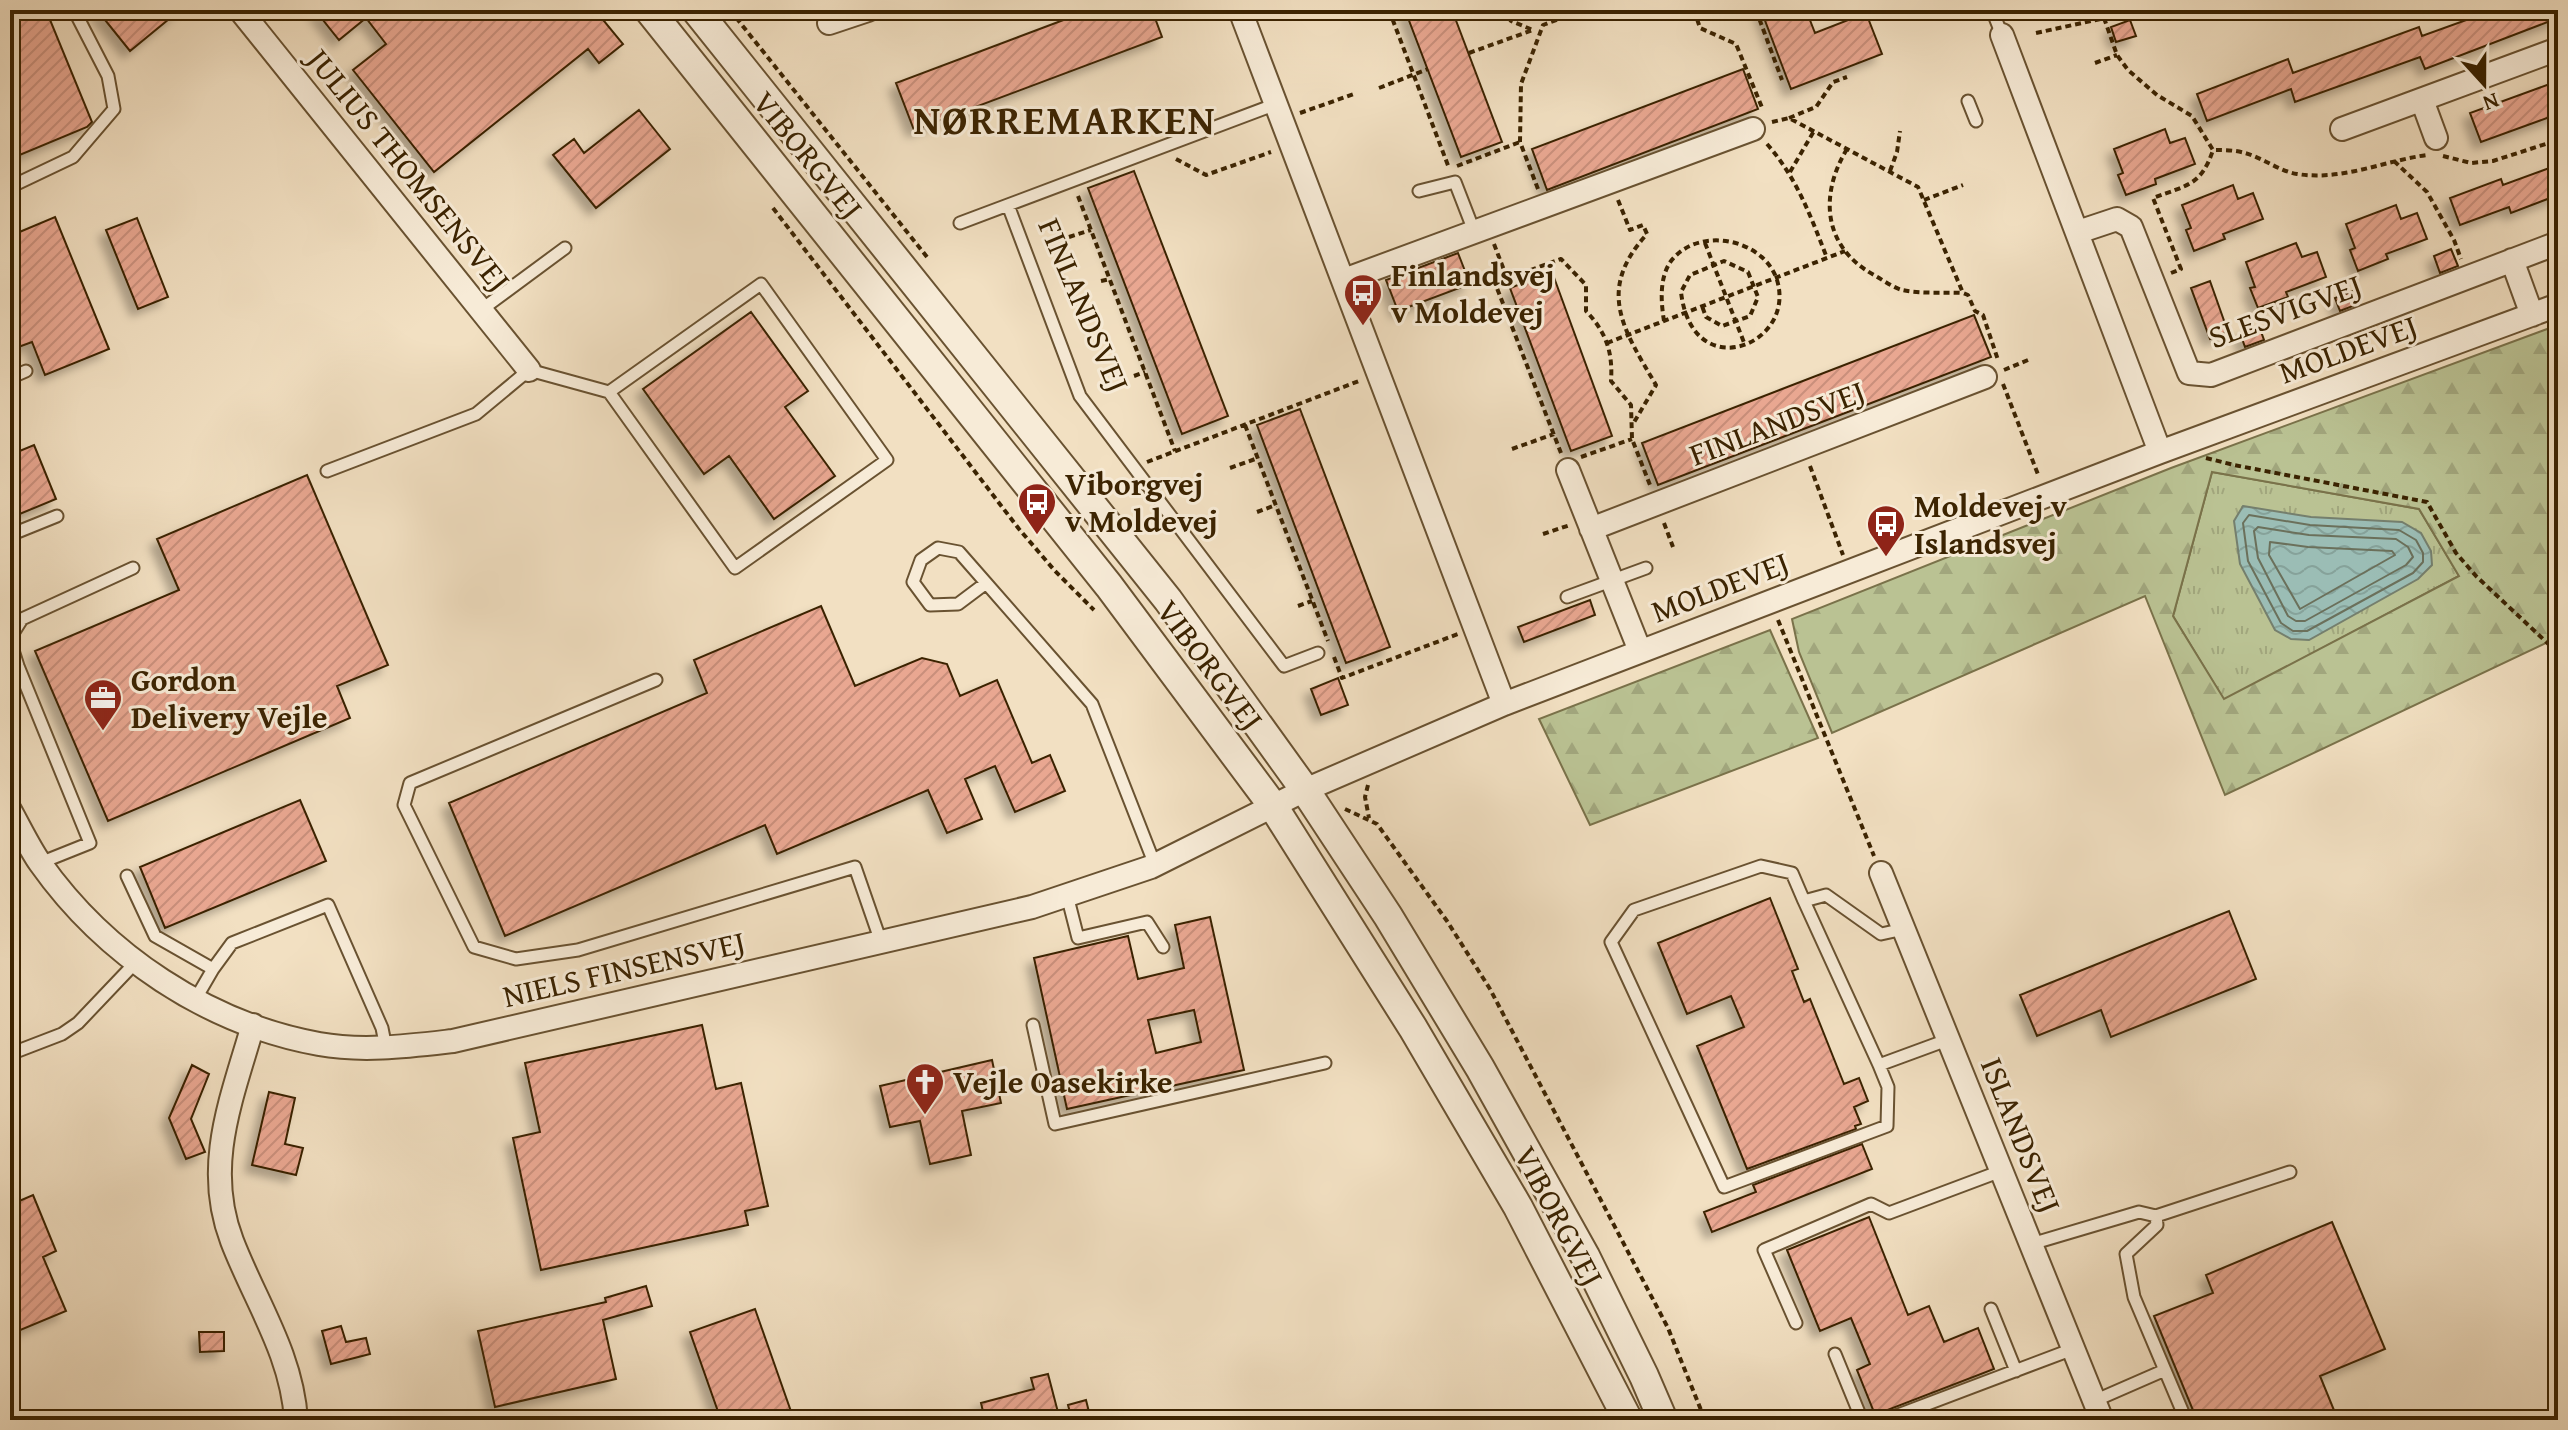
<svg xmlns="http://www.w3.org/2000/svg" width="2568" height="1430" font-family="'Gentium Book Plus',serif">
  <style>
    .grass { fill: url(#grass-tufts); stroke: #7a724a; stroke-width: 2 }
    .forest { fill: url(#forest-firs); stroke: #7a724a; stroke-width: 2; fill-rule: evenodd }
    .water { fill: url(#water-waves); stroke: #757f6d; stroke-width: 2 }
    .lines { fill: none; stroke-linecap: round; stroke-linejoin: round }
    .shore { stroke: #6b705b; stroke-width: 2 }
    .building { fill: url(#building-hatch); stroke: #3b2301; stroke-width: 2; fill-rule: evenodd; filter: url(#shadow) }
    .service-casing { stroke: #695231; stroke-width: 15 }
    .minor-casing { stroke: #695231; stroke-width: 26 }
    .tertiary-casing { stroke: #695231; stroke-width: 32 }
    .path { stroke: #3b2301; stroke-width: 4; stroke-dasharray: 6 4; stroke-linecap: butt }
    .service { stroke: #f7ebd7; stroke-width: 11 }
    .minor { stroke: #f7ebd7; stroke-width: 22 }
    .tertiary { stroke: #f7ebd7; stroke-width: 28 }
    .labels { text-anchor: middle; stroke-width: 6; stroke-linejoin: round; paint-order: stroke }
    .street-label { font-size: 32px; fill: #3b2301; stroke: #f7ebd7 }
    .poi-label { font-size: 32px; font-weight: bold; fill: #3b2301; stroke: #f7ebd7; text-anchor: start }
    .district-label { font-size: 40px; font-weight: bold; letter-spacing: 2px; fill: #3b2301; stroke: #f7ebd7 }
  </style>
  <defs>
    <pattern id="grass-tufts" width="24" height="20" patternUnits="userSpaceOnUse" patternTransform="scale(2)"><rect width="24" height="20" fill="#bac293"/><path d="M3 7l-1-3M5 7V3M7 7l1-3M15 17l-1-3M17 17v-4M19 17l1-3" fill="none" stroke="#a1a67d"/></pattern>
    <pattern id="forest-firs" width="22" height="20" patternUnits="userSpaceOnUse" patternTransform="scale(2)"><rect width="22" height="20" fill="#bac293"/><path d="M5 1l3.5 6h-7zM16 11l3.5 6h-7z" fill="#a1a67d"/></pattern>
    <pattern id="water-waves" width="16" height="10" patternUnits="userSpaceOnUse" patternTransform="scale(2)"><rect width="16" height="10" fill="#9bbdb5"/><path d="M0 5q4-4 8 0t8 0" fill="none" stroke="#86a29a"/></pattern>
    <pattern id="building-hatch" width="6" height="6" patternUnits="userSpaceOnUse" patternTransform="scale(2)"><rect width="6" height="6" fill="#e9a791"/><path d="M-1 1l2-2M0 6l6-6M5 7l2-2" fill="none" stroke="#c98f7b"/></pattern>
    <filter id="shadow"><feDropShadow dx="-7" dy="7" stdDeviation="4" flood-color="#0004"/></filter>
  </defs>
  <rect width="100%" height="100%" fill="#f2e0c2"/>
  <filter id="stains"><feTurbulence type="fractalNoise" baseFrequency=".0025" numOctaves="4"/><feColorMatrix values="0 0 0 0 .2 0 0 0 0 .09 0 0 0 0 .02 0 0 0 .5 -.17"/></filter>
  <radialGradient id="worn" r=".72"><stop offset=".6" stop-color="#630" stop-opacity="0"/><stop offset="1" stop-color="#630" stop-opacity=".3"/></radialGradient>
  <path class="grass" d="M2212 472 2419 509 2459 576 2224 700 2173 616Z"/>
  <path class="forest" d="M2558 325V632L2546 643 2225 795 2145 596 1832 733 1799 652 1792 619 2171 468ZM2212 472 2419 509 2459 576 2224 699 2173 616Z
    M1770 630 1818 738 1590 825 1539 719Z"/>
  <path class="water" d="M2243 506 2311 517 2402 522 2421 533 2431 551 2432 565 2418 579 2309 640 2291 639 2275 630 2240 564 2234 521Z"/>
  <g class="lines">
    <path class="shore" d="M2249 515 2310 525 2399 530 2416 540 2423 553V562L2413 573 2307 631H2293L2281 623 2248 561 2243 523Z
      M2258 527 2309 535 2396 539 2408 547 2413 557 2406 565 2305 621H2296L2288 616 2258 558 2254 531Z
      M2270 542 2308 547 2392 551 2395 555 2300 609 2269 555Z"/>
  </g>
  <path class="building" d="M10 10H46L92 122 87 127 10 159Z
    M97 10H180L130 51Z
    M315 10H595L623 44 599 63 588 49 434 172 353 70 386 44 366 18 339 40Z
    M1090 10H1152L1162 37 914 130 896 83Z
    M1405 10H1452L1502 142 1461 157Z
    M1761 10H1806L1815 33 1866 13 1882 54 1791 89Z
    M2494 10H2558V18L2425 69 2420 57 2295 102 2291 89 2207 121 2197 94 2288 59 2293 73 2419 27 2422 36Z
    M2130 20 2136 36 2116 42 2111 27Z
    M1743 69 1758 109 1547 190 1532 149Z
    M2558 81V114L2481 142 2470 113Z
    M639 110 670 149 596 208 553 155 574 139 584 153Z
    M2165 129 2170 143 2185 138 2195 164 2155 179 2156 184 2126 195 2118 175 2123 173 2114 149Z
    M2552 167 2554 173 2558 171V195L2511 213 2509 207 2460 225 2450 198 2501 179 2503 185Z
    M1134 171 1228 416 1182 434 1088 188Z
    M2233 185 2238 199 2253 193 2263 219 2223 234 2225 239 2194 251 2186 230 2191 228 2182 205Z
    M2396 205 2401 219 2417 213 2427 239 2386 254 2388 259 2358 271 2350 250 2355 248 2346 224Z
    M55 217 109 349 45 375 32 342 10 350V236Z
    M137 218 168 297 138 309 106 230Z
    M2296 243 2302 257 2317 252 2326 277 2286 292 2288 297 2258 308 2250 288 2255 287 2246 262Z
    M2451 249 2458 266 2440 273 2434 256Z
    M1458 253 1470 284 1398 311 1386 280Z
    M1552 272 1612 436 1571 451 1510 288Z
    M2210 281 2228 332 2210 339 2191 288Z
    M2353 291 2358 304 2340 311 2335 298Z
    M751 312 808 391 785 407 835 476 774 519 729 456 704 474 643 389Z
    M1974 315 1991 357 1658 485 1642 443Z
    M2259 326 2264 340 2245 347 2240 333Z
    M1300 409 1390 647 1346 663 1257 425Z
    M34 445 56 499 10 518V455Z
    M307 475 388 665 337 686 350 718 108 821 35 651 179 590 157 539Z
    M1590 600 1595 615 1524 642 1518 627Z
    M821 606 855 686 922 658 947 664 960 696 997 680 1032 763 1050 755 1065 791 1015 812 995 766 965 779 982 819 947 833 928 790 777 854 765 825 505 936 449 803 707 693 694 660Z
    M1338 678 1348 705 1321 715 1311 689Z
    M300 800 326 861 165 928 140 867Z
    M1770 898 1798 969 1792 971 1804 1002 1810 999 1844 1084 1859 1078 1868 1101 1854 1107 1861 1124 1855 1126 1856 1129 1747 1169 1697 1046 1744 1027 1731 996 1687 1014 1658 943Z
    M2229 911 2256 979 2111 1037 2101 1010 2037 1036 2020 995Z
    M1210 917 1244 1070 1067 1109 1034 958 1128 936 1138 979 1184 968 1175 925ZM1194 1010 1201 1042 1156 1053 1148 1020Z
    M702 1025 716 1089 741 1083 768 1206 745 1211 748 1225 541 1270 513 1138 540 1132 525 1063Z
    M992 1060 1001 1103 962 1111 971 1155 930 1164 920 1121 890 1127 880 1086Z
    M192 1065 209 1074 191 1119 205 1152 186 1159 169 1118Z
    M269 1092 295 1098 285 1144 303 1148 296 1175 252 1165Z
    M1862 1144 1872 1169 1712 1232 1704 1212 1756 1192 1753 1185Z
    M33 1195 56 1251 43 1257 66 1311 18 1331 10 1312V1205Z
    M1869 1217 1908 1315 1929 1306 1944 1342 1978 1328 1994 1369 1882 1412 1876 1417 1857 1370 1870 1364 1851 1318 1820 1331 1787 1250Z
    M2332 1222 2385 1349 2320 1376 2338 1420H2197L2154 1316 2213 1293 2206 1275Z
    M646 1286 652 1306 603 1320 616 1379 495 1407 478 1331 606 1302 605 1298Z
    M755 1309 794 1420H721L690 1332Z
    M341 1326 346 1342 366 1338 370 1354 331 1364 322 1331Z
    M199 1332H224V1351L200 1352Z
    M1048 1374 1060 1420H985L981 1403 1034 1389 1031 1378Z
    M1086 1400 1091 1420H1072L1068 1405Z"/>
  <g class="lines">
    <g class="service-casing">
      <path id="service" d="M1992 10 2002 35
        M1968 101 1976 121
        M10 187 73 157 114 109 108 76 74 10
        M1419 191 1455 182 1474 231
        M1008 205 1080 396 1284 666 1318 653
        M960 223 1276 104
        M481 310 565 248
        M10 378 26 371
        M327 471 476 414 529 370 609 392 735 568 887 460 761 284 609 392
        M10 535 57 516
        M986 583 958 604 930 605 913 582 921 560 938 548 959 552 1092 704 1155 865
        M1567 597 1646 568
        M10 638 22 619 133 568
        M10 641 18 666 90 843 40 863
        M656 680 410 783 404 805 474 947 516 959 578 950 855 867 881 942
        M127 876 155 936 213 969 195 1000
        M1067 895 1078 938 1147 922 1163 947
        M1804 901 1879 1065
        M1904 929 1881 934 1826 895 1804 901 1792 873 1761 866 1634 910 1611 942 1724 1187 1887 1126 1888 1087 1879 1065 1947 1040
        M213 969 232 943 328 905 382 1028 386 1048
        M1033 1025 1055 1124 1325 1063
        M10 1054 62 1034 78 1023 135 963
        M2031 1244 2139 1212 2156 1216
        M1991 1309 2016 1371
        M1796 1323 1764 1250 1871 1204 1889 1213 2001 1171
        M1835 1354 1862 1420
        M2094 1401 2165 1370
        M1885 1420 2073 1349
        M2080 1420 2099 1412
        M2186 1420 2134 1297 2126 1254 2157 1225 2156 1216 2290 1172"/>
    </g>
    <g class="minor-casing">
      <path id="minor" d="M240 10 529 370
        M1240 10 1504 704
        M829 23 868 10
        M2002 35 2160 452
        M2422 100 2436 138
        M2342 129 2558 49
        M2078 232 2117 219 2131 227 2189 373 2211 375 2558 243
        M2512 260 2532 315
        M1344 280 1753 129
        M1568 470 1640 651
        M1591 529 1985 377
        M10 810C20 828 29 847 40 863 105 955 208 1024 319 1044 363 1052 409 1046 453 1041L1032 907 1151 867 1305 790 1504 704 2160 452 2558 305
        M1881 873 2102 1420
        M253 1025C232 1098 203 1166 232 1241 255 1301 292 1354 296 1420"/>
    </g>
    <g class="tertiary-casing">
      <path id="tertiary" d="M649 10 1109 586 1273 806 1413 1028 1518 1207 1628 1420
        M696 10 1168 600 1305 790 1388 916 1480 1068 1585 1256 1644 1376 1663 1420"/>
    </g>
    <path class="path" d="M619 10 625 18
      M730 10 927 257
      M1389 10 1449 168
      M1502 10 1511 21 1533 30
      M1694 10 1700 28 1736 44 1763 110
      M1756 10 1782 80
      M2104 18 2117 55 2128 70 2157 95 2192 116 2213 150C2223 150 2235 150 2245 153 2263 158 2279 171 2297 174 2343 181 2383 161 2427 155
      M2036 33 2119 15 2127 10
      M1469 53 1533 30
      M2095 63 2117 55
      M1379 88 1428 69
      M1300 113 1354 94
      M1789 118 1816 107 1833 82 1847 77
      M1772 122 1789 118 1918 187 1963 293 1968 295 1975 311 1983 315 1998 360
      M1767 144C1797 178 1811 217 1827 258
      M1847 149C1819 195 1823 247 1874 275 1883 280 1892 287 1902 290 1920 294 1944 292 1963 293
      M2443 156 2471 163 2493 161 2558 140
      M1176 159 1206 175 1271 152
      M2394 161 2427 192 2454 240 2461 259
      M1457 166 1520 142
      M1890 171 1897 152 1900 131
      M1790 172 1814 131
      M1538 189 1520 142 1521 84 1543 25 1583 10
      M1078 196 1175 451
      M1618 200 1630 230 1643 225 1647 234C1596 290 1623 329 1656 385L1633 424
      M1924 200 1963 185
      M773 208 1019 529 1055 571 1094 610
      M1069 237 1091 230
      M1705 243 1745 345
      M1494 244 1507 278
      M2171 273 2181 269 2153 198C2187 185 2201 186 2213 150
      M1101 281 1110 279
      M1664 321C1661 302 1659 278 1671 261 1699 225 1764 239 1777 280 1797 345 1692 387 1681 292L1690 275 1724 261 1748 272 1758 297 1750 316 1722 326 1706 317 1702 306
      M1607 343 1845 251
      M2004 370 2028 360
      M1134 376 1145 372
      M2003 384 2039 477
      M1245 425 1328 641
      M1512 449 1554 434
      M1561 453 1495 283 1561 259 1586 285V311C1606 332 1613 352 1611 381L1631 405 1632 439 1650 485
      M1581 457 1632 439
      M2206 458 2234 465 2427 502 2456 553 2476 576 2558 653
      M1147 462 1359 381
      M1810 466 1843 555
      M1230 468 1258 458
      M1257 512 1276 505
      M1664 523 1673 547
      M1543 534 1570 525
      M1298 606 1312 601
      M1778 620 1874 856
      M1334 657 1342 678 1458 634
      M1368 785 1365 797 1369 818
      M1345 809 1377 824 1447 921 1490 989 1668 1328 1705 1420"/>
    <use href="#service" class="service"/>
    <use href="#minor" class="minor"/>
    <use href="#tertiary" class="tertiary"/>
  </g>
  <defs>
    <g id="bus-pin" transform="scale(2)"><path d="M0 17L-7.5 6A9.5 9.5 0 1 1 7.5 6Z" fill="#8f2418" stroke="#f7ebd7"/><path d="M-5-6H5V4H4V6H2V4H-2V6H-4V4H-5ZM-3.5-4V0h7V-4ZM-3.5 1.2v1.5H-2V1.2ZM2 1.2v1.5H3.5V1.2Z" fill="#fff"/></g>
    <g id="office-pin" transform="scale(2)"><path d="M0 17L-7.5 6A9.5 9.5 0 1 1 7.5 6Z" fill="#8f2418" stroke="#f7ebd7"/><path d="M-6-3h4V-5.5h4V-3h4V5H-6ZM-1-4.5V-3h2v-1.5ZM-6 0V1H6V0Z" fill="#fff"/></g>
    <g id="church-pin" transform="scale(2)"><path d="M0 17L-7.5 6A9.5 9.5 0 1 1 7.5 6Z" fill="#8f2418" stroke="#f7ebd7"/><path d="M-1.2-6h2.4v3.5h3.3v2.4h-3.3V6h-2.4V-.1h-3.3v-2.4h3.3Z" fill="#fff"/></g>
  </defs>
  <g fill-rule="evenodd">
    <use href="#bus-pin" x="1363" y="293"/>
    <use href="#bus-pin" x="1037" y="502"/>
    <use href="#bus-pin" x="1886" y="524"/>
    <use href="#office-pin" x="103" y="698"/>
    <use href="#church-pin" x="925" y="1082"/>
  </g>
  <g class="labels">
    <g class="street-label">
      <text transform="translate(808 155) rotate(51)" y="11">VIBORGVEJ</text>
      <text transform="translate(409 170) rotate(51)" y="11">JULIUS THOMSENSVEJ</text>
      <text transform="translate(1084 305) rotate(67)" y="11">FINLANDSVEJ</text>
      <text transform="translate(2285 311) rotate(-20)" y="11">SLESVIGVEJ</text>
      <text transform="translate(2348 349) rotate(-20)" y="11">MOLDEVEJ</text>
      <text transform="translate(1777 423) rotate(-21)" y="11">FINLANDSVEJ</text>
      <text transform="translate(1720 587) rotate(-21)" y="11">MOLDEVEJ</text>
      <text transform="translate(1210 665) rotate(53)" y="11">VIBORGVEJ</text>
      <text transform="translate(624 969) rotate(-13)" y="11">NIELS FINSENSVEJ</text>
      <text transform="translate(2021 1135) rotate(68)" y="11">ISLANDSVEJ</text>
      <text transform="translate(1559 1216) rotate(62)" y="11">VIBORGVEJ</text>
    </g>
    <g class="poi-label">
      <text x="1391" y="286">Finlandsvej<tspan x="1391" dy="37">v Moldevej</tspan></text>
      <text x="1065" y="495">Viborgvej<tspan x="1065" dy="37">v Moldevej</tspan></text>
      <text x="1914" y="517">Moldevej v<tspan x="1914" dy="37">Islandsvej</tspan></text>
      <text x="131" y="691">Gordon<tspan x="131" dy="37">Delivery Vejle</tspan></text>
      <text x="953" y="1093">Vejle Oasekirke</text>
    </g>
    <g class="district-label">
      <text x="1065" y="134">NØRREMARKEN</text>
    </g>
  </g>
  <rect width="2568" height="1430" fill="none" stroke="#f2e0c2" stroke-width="40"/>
  <rect x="12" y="12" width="2544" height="1406" fill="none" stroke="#3b2301" stroke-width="4"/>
  <rect x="20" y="20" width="2528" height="1390" fill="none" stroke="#3b2301" stroke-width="2"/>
  <g transform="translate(2484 84) rotate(159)" stroke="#f7ebd7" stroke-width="6" paint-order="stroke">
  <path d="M0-6L14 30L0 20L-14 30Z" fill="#3b2301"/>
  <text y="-12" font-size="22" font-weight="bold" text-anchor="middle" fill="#3b2301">N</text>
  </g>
  <rect width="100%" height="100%" filter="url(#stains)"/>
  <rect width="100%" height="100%" fill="url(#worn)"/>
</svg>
